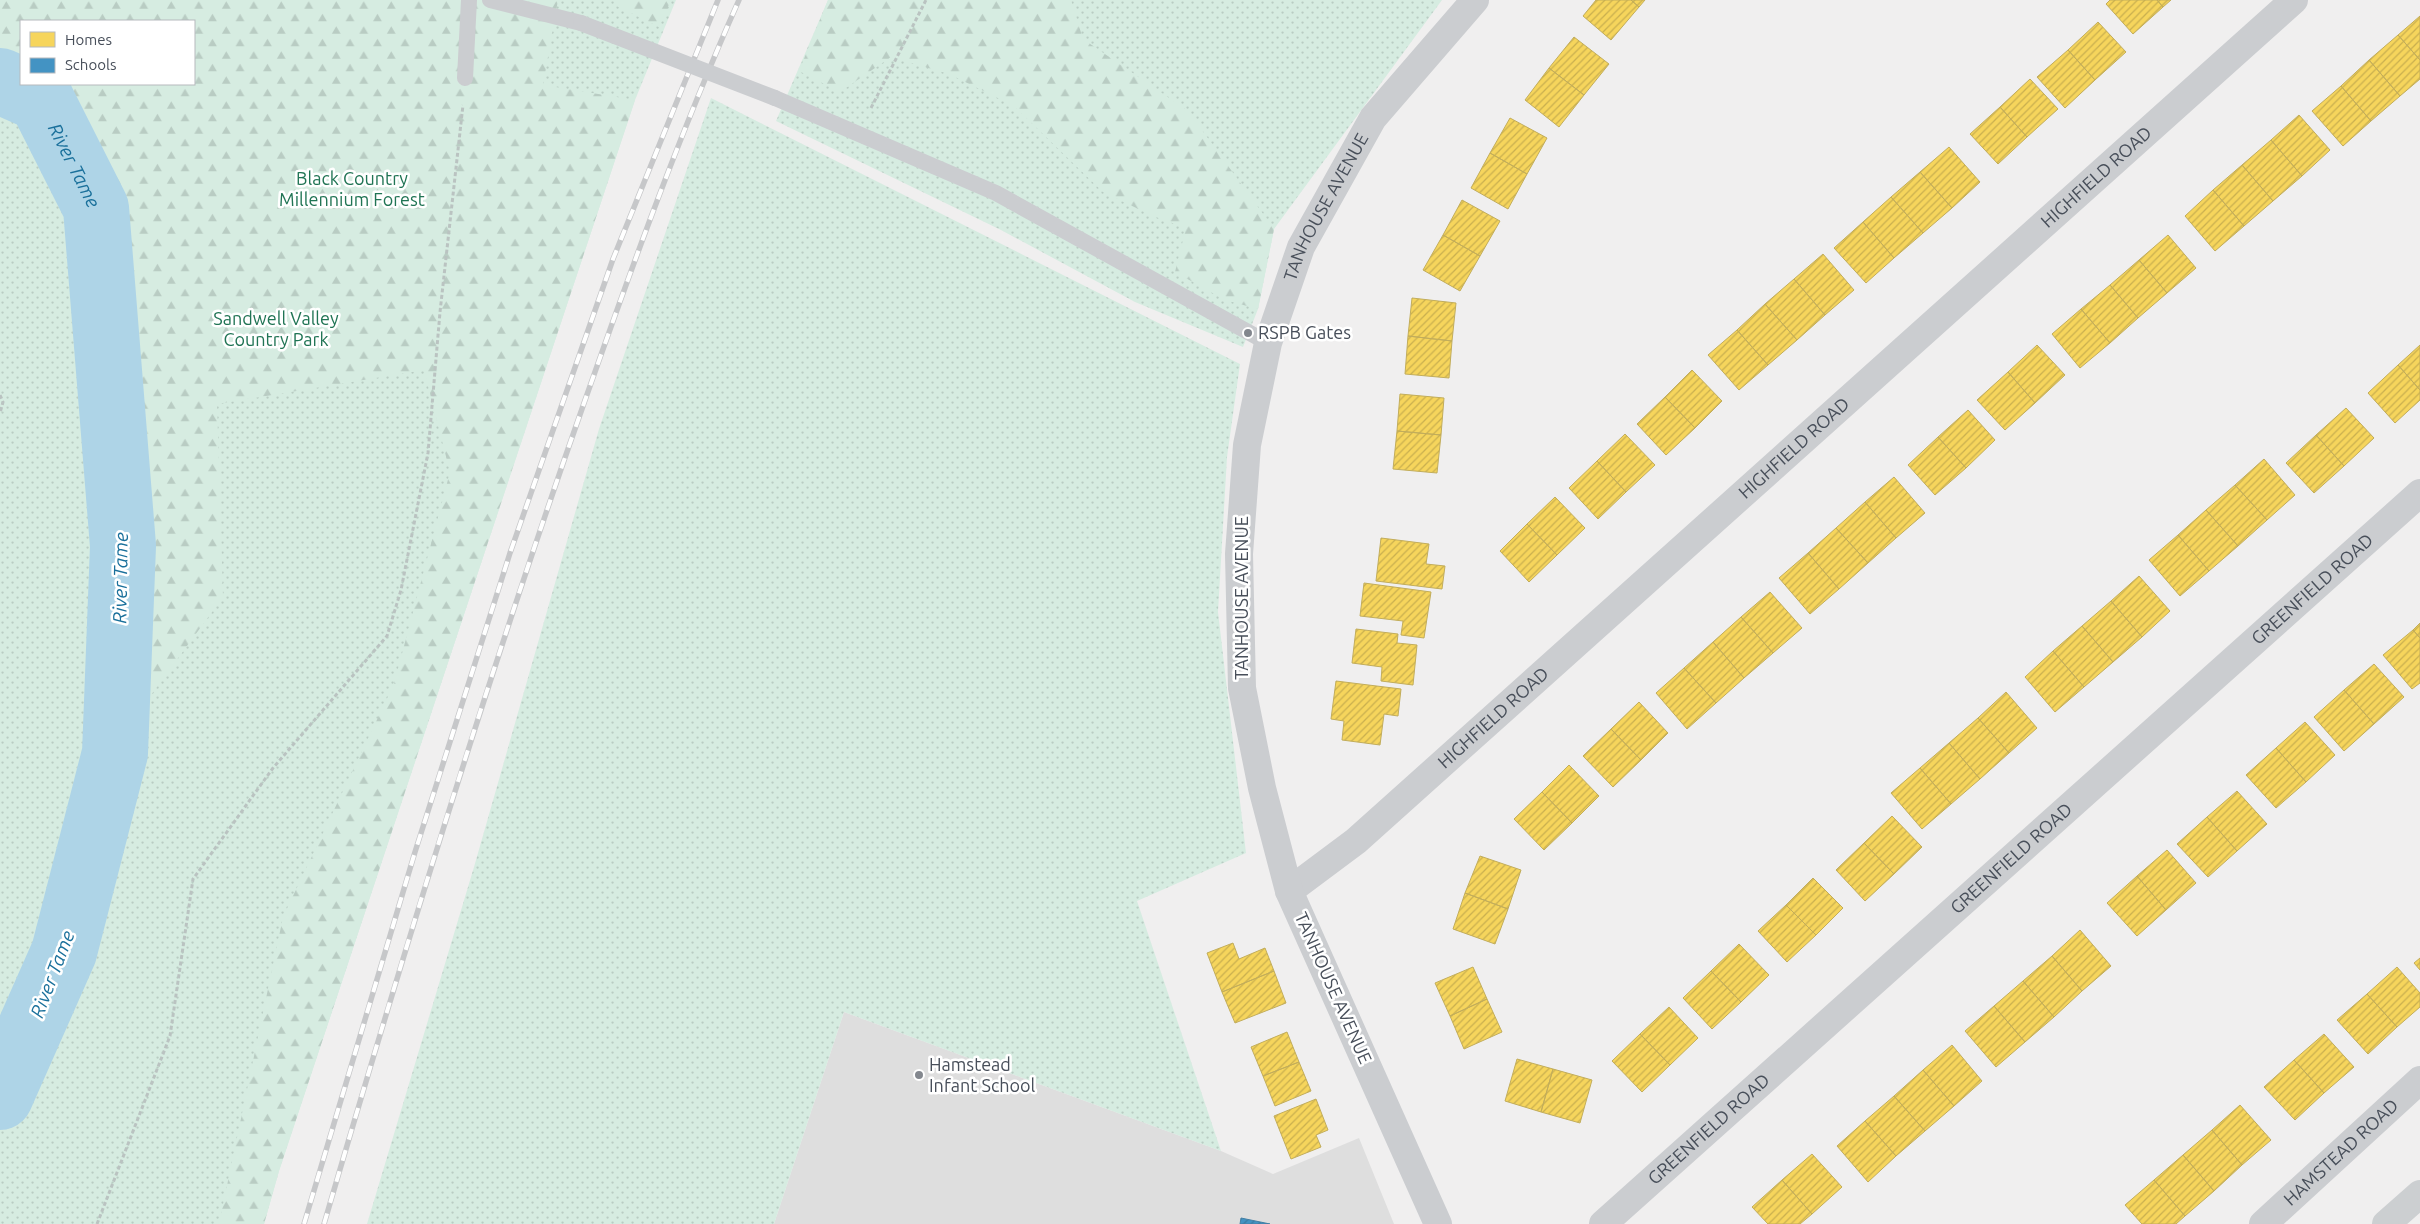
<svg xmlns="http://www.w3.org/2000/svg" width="2420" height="1224" font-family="Ubuntu,sans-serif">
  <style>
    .education { fill: #dedede }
    .grass { fill: url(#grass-dots); fill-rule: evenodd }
    .forest { fill: url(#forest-firs) }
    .homes { fill: url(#homes-hatch); stroke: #c2ad5b }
    .schools { fill: url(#schools-hatch); stroke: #447fa4 }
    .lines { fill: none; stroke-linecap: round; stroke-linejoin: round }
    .river { stroke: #aed4e7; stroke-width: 66 }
    .path { stroke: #bac3c1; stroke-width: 3; stroke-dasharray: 4 2.5; stroke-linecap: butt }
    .service { stroke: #cbcdd0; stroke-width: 16 }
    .minor { stroke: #cbcdd0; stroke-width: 28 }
    .secondary { stroke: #cccfd1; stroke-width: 28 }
    .rail-casing { stroke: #c6c7c9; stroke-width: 5.5 }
    .rail { stroke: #fff; stroke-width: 4; stroke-dasharray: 11; stroke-linecap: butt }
    .service-bridge { stroke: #cbcdd0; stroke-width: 16 }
    .poi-dot { fill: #83878e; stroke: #fff; stroke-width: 2 }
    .labels { text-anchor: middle; stroke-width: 5; stroke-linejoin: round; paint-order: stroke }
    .street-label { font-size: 18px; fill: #484f5a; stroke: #fff }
    .park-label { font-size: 18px; fill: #207454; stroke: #fff }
    .poi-label { font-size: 18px; fill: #484f5a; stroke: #fff; text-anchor: start }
    .water-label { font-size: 19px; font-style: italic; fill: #1a709b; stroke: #fff }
  </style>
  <defs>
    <pattern id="grass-dots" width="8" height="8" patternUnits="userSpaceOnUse" patternTransform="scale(1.25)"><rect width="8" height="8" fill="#d6ece1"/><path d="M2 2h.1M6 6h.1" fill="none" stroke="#b9ccc3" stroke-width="1.8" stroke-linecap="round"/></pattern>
    <pattern id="forest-firs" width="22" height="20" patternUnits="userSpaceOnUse" patternTransform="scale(1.25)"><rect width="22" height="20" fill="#d6ece1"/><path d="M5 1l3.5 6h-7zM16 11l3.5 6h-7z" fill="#b9ccc3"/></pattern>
    <pattern id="homes-hatch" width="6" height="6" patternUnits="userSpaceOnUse" patternTransform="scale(1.25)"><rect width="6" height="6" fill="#f6d55c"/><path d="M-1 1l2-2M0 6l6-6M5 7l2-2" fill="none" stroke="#c9af4f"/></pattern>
    <pattern id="schools-hatch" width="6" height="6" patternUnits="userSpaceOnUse" patternTransform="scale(1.25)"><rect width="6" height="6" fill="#4393c3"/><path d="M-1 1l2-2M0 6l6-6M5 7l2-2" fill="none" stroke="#3a7aa1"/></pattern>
  </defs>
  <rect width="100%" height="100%" fill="#f0efef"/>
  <path class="education" d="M844 1012 1221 1151 1273 1174 1359 1138 1394 1224H774Z"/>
  <path class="grass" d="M0 0H676L635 100 279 1171 264 1224H0ZM21 21H194V84H21Z
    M828 0H1442L1274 229 1258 309 1243 347 1135 302 1001 230 776 121Z
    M711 98 1240 364 1227 457 1218 612 1246 853 1137 901 1221 1151 844 1012 774 1224H367L474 867 599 429Z"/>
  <path class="forest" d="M0 0H558L543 85 635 100 279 1171 264 1224H219L283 917 394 684 450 472 424 370 217 404 223 597 148 699 72 84H194V21H21V52L0 49Z
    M619 0H671L659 27 617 6Z
    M828 0H1071L1083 39 1188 111 1274 229 1258 309 1225 300 1175 272 1186 228 1153 216 1103 192 1014 106 949 74 891 57 840 92 799 71Z"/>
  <path class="homes" d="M1596 0H1631L1639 7 1611 40 1583 16Z
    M1631 0H1645L1639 7Z
    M2110 0H2157L2163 7 2133 34 2106 4Z
    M2157 0H2171L2163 7Z
    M2420 16V60L2398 35Z
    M2098 22 2126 52 2095 80 2068 50Z
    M2398 35 2420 60V79L2400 96 2369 60Z
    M1574 37 1609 64 1584 95 1549 68Z
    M2068 50 2095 80 2065 108 2037 77Z
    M2369 60 2400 96 2371 121 2341 86Z
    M1549 68 1584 95 1559 127 1525 100Z
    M2030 79 2058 109 2027 137 2000 107Z
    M2341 86 2371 121 2343 146 2312 111Z
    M2000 107 2027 137 1998 164 1970 134Z
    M2299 115 2330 150 2302 176 2271 140Z
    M1510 118 1547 138 1527 174 1490 153Z
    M2271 140 2302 176 2273 201 2242 165Z
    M1949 147 1980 182 1952 208 1920 172Z
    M1490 153 1527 174 1508 209 1471 188Z
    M2242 165 2273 201 2244 226 2213 190Z
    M1920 172 1952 208 1923 233 1891 197Z
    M2213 190 2244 226 2215 251 2185 216Z
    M1891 197 1923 233 1894 258 1863 222Z
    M1462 200 1500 221 1480 256 1443 235Z
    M1863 222 1894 258 1866 283 1834 248Z
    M1443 235 1480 256 1460 291 1423 270Z
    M2168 235 2196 268 2167 293 2139 260Z
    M1823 254 1854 290 1825 315 1794 279Z
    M2139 260 2167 293 2138 318 2110 285Z
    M1794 279 1825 315 1797 340 1765 304Z
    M2110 285 2138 318 2110 343 2081 309Z
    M1412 298 1456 303 1452 341 1408 336Z
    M1765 304 1797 340 1768 365 1737 330Z
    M2081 309 2110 343 2080 368 2052 334Z
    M1737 330 1768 365 1739 390 1708 355Z
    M1408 336 1452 341 1449 378 1405 374Z
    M2037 345 2065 375 2035 403 2008 372Z
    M2420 345V390L2398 365Z
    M2398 365 2420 390V400L2395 423 2368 393Z
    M1692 370 1722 401 1695 428 1665 397Z
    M2008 372 2035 403 2005 430 1977 400Z
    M1400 394 1444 398 1441 435 1397 431Z
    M1665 397 1695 428 1666 455 1637 424Z
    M2346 408 2374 438 2344 466 2316 435Z
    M1968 410 1995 440 1966 468 1938 437Z
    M1397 431 1441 435 1437 473 1393 469Z
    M1625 434 1655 465 1626 492 1597 461Z
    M2316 435 2344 466 2314 493 2286 463Z
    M1938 437 1966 468 1935 495 1908 465Z
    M2264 459 2295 495 2267 520 2235 485Z
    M1597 461 1626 492 1598 519 1569 488Z
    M1894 477 1925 513 1896 538 1865 502Z
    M2235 485 2267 520 2238 546 2206 510Z
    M1555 497 1585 528 1557 555 1527 524Z
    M1865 502 1896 538 1868 563 1836 528Z
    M2206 510 2238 546 2209 571 2178 535Z
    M1527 524 1557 555 1529 582 1500 551Z
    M1836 528 1868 563 1839 589 1808 553Z
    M2178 535 2209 571 2180 596 2149 560Z
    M1381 538 1429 544 1426 564 1445 566 1442 589 1376 581Z
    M1808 553 1839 589 1810 614 1779 578Z
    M2139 576 2170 611 2142 637 2111 601Z
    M1364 583 1431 592 1424 638 1401 635 1403 621 1360 616Z
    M1770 592 1802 628 1773 653 1741 617Z
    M2111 601 2142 637 2113 662 2082 626Z
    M1741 617 1773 653 1744 678 1713 642Z
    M2420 623V638L2413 630Z
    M2082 626 2113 662 2084 687 2053 651Z
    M1356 629 1398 634 1397 643 1417 645 1413 685 1381 681 1382 667 1352 663Z
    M2413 630 2420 638V683L2412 689 2383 655Z
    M1713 642 1744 678 1716 703 1684 668Z
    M2053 651 2084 687 2055 712 2025 677Z
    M2374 664 2404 697 2374 724 2344 690Z
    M1684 668 1716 703 1687 729 1656 693Z
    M1336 681 1401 689 1398 716 1384 714 1380 745 1342 740 1344 721 1331 719Z
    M2344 690 2374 724 2344 751 2314 717Z
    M2006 692 2037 728 2009 753 1978 718Z
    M1639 702 1668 733 1641 760 1611 729Z
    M1978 718 2009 753 1980 779 1949 743Z
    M2305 722 2335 755 2306 782 2276 748Z
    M1611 729 1641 760 1613 787 1583 756Z
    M1949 743 1980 779 1951 804 1920 768Z
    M2276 748 2306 782 2276 808 2246 775Z
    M1569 765 1599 796 1572 823 1542 792Z
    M1920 768 1951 804 1922 829 1891 793Z
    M2237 791 2267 824 2237 851 2207 817Z
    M1542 792 1572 823 1544 850 1514 819Z
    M1892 816 1922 847 1894 874 1864 843Z
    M2207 817 2237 851 2208 877 2177 844Z
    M1864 843 1894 874 1865 901 1836 870Z
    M2167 850 2196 883 2166 910 2137 876Z
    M1480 856 1521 870 1508 909 1465 893Z
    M2137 876 2166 910 2137 936 2107 903Z
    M1813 878 1843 908 1816 935 1786 905Z
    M1465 893 1508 909 1495 944 1453 929Z
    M1786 905 1816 935 1787 962 1758 931Z
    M2080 930 2111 966 2082 991 2052 956Z
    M1233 943 1239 959 1265 948 1274 971 1222 992 1207 953Z
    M1739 944 1769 975 1741 1002 1711 971Z
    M2052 956 2082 991 2054 1017 2023 981Z
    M2420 958V970L2414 963Z
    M1473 967 1487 999 1450 1016 1435 983Z
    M2397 967 2420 993V1007L2397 1027 2367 994Z
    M1274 971 1286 1003 1235 1023 1222 992Z
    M1711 971 1741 1002 1712 1029 1683 998Z
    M2023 981 2054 1017 2025 1042 1994 1006Z
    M2367 994 2397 1027 2368 1054 2337 1020Z
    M1487 999 1502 1032 1464 1049 1450 1016Z
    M1994 1006 2025 1042 1996 1067 1965 1031Z
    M1669 1007 1698 1038 1670 1065 1640 1034Z
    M1287 1032 1299 1062 1263 1076 1251 1047Z
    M1640 1034 1670 1065 1642 1092 1612 1061Z
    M2324 1034 2354 1067 2324 1093 2294 1060Z
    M1952 1045 1982 1081 1954 1106 1923 1070Z
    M1517 1059 1553 1069 1541 1112 1505 1101Z
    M2294 1060 2324 1093 2295 1120 2264 1087Z
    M1299 1062 1311 1091 1275 1106 1263 1076Z
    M1553 1069 1592 1080 1580 1123 1541 1112Z
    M1923 1070 1954 1106 1925 1131 1894 1096Z
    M1894 1096 1925 1131 1896 1156 1865 1121Z
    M1316 1099 1328 1130 1316 1135 1321 1147 1291 1159 1274 1116Z
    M2240 1105 2271 1140 2242 1165 2212 1130Z
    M1865 1121 1896 1156 1868 1182 1837 1146Z
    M2212 1130 2242 1165 2214 1191 2183 1155Z
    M1812 1154 1842 1187 1812 1214 1782 1180Z
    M2183 1155 2214 1191 2185 1216 2154 1180Z
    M1782 1180 1812 1214 1800 1224H1768L1752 1207Z
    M2154 1180 2185 1216 2176 1224H2142L2125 1205Z"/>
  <path class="schools" d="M1241 1218 1270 1224H1240Z"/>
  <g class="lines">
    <path class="river" id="s1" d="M0 81 41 99 96 208 123 546 115 753 64 952 0 1097"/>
    <path class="path" d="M871 108 926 0
      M0 395 3 402 0 413
      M97 1224 170 1036 193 879 273 768 387 636 401 590 428 453 440 312 463 105"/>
    <path class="service" d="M490 0 581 23
      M465 78 469 0
      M775 98 996 193 1268 343"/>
    <g class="minor">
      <path id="s2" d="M1289 891 1356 841 2294 0"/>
      <path id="s3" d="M1438 1224 1289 891 1262 788 1242 688 1239 554 1247 445 1268 343 1301 247 1373 118 1475 0"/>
      <path id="s4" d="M1603 1224 2420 493"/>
      <path id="s5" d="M2263 1224 2420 1080"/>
    </g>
    <path class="secondary" d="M2386 1224 2420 1194"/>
    <g class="rail-casing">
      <path id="rail" d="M304 1224 415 852 510 553 613 259 718 0
        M324 1224C404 950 488 676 583 406 631 269 680 133 739 0"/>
    </g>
    <use href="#rail" class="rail"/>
    <path class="service-bridge" d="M581 23 775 98"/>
  </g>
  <g class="poi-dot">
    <circle cx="1248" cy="333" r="5"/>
    <circle cx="919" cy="1075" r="5"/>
  </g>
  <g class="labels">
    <g class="street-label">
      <text dy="6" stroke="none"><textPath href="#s2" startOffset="1078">HIGHFIELD ROAD</textPath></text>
      <text dy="6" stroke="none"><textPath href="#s3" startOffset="1069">TANHOUSE AVENUE</textPath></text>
      <text dy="6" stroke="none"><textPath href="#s2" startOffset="672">HIGHFIELD ROAD</textPath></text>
      <text dy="6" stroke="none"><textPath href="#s4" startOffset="952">GREENFIELD ROAD</textPath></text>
      <text transform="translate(1242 598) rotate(-90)" y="6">TANHOUSE AVENUE</text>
      <text dy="6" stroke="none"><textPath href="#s2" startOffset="268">HIGHFIELD ROAD</textPath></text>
      <text dy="6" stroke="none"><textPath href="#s4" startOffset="548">GREENFIELD ROAD</textPath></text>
      <text transform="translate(1333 988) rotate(66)" y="6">TANHOUSE AVENUE</text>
      <text dy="6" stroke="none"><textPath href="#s4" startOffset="142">GREENFIELD ROAD</textPath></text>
      <text dy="6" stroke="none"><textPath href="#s5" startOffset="106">HAMSTEAD ROAD</textPath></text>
    </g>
    <g class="park-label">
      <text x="352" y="185">Black Country<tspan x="352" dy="21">Millennium Forest</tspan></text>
      <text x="276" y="325">Sandwell Valley<tspan x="276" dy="21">Country Park</tspan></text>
    </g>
    <g class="poi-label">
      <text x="1258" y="339">RSPB Gates</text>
      <text x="929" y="1071">Hamstead<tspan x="929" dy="21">Infant School</tspan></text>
    </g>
    <g class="water-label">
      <text dy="7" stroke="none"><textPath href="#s1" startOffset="119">River Tame</textPath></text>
      <text transform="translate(120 578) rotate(-89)" y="7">River Tame</text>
      <text transform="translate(52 974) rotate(-69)" y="7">River Tame</text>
    </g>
  </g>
  <rect x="20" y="20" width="175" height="65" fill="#ffffff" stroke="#b6b9bd"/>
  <rect x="30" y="32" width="25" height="15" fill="#f6d55c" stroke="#b6b9bd"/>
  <text x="65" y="45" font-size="15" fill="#484f5a">Homes</text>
  <rect x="30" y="58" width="25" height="15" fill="#4393c3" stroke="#b6b9bd"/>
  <text x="65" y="70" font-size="15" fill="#484f5a">Schools</text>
</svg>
